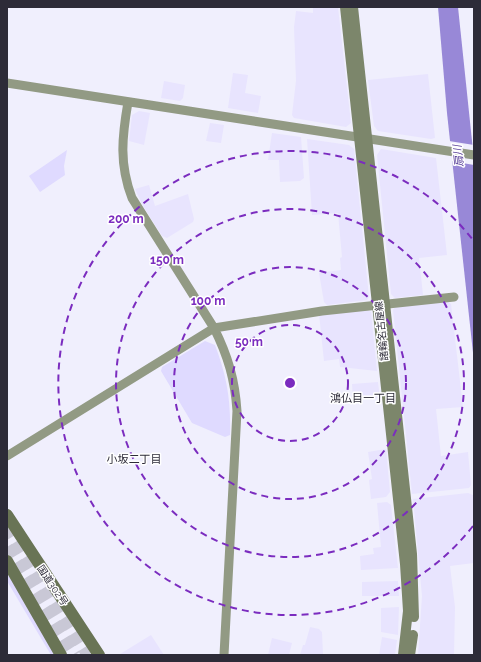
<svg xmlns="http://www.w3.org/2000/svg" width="481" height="662" font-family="Raleway,'Noto Sans JP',sans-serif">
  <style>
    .built { fill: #e8e4fe }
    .green { fill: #dfdaff }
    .water { fill: #9888d7 }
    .pier { fill: #f0effd }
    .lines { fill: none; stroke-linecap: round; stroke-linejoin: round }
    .highway-tunnel { stroke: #c9c8d6; stroke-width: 12; stroke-dasharray: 12 6; stroke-linecap: butt }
    .secondary { stroke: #929a84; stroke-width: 9 }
    .primary { stroke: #7c866b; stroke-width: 10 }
    .highway { stroke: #697455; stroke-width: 12 }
    .ring { fill: none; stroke: #7b2cbf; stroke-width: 2; stroke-dasharray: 7 5 }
    .labels { text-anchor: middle; stroke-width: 3; stroke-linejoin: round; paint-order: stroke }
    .street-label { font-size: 10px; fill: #2d2b38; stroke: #fff }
    .water-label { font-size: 11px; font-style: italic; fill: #523895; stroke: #fff }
    .neighbourhood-label { font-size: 11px; fill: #2d2b38; stroke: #fff }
    .centre { fill: #7b2cbf; stroke: #fff; stroke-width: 2 }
    .ring-label { font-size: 12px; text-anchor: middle; font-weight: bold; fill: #7b2cbf; stroke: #fff; stroke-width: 3; stroke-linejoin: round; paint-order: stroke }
  </style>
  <rect width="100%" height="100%" fill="#f0effd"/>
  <path class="built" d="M313 7H338L351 123 346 127 294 118 292 115 296 81 294 27 296 11 313 13Z
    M233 73 248 75 245 93 261 96 258 113 228 108Z
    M428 74 435 138 431 139 378 131 374 126 368 80Z
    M164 81 185 85 183 98 180 101 161 98Z
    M139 111 150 113 144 145 129 141 132 115Z
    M210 123 224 125 221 143 206 141Z
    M272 133 301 137 304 178 300 181 280 182 279 160H268Z
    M307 139 349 145 354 149 369 297 367 300 327 305 324 302 319 273 341 270 340 258 342 257 338 213 312 215Z
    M381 149 436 158 447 255 419 258 423 295 395 298 391 294 377 155Z
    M149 185 155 206 188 194 194 219 193 222 167 238 162 236 143 206 135 189Z
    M447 301 451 304 463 407 436 409 441 456 468 452 471 485 469 488 412 494 393 310 395 307Z
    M366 309 371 312 377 371 340 367 339 359 324 361 319 314Z
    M378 382 380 398 353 400 352 384Z
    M386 449 390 492 386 497 371 499 369 480 372 479 368 452Z
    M468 493 473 495 474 507V563L450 566 455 607 454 655H418L422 596 413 499Z
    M387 502 391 505 398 568 361 570 360 556 374 554 373 548 381 547 377 503Z
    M398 581 399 596H362V582Z
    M399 607 398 635 381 632V608Z
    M310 627 319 629 322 632 323 655H300L303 645H305Z
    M151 635 164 655H121L120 654Z
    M382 637 397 640 395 655H379Z
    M272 638 292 643 289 655H268Z"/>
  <path class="green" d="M67 150 64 166 65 175 40 192 29 176Z
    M205 341 215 345C227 377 231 400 230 435L225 437 192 423 161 371 162 367Z
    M7 570 56 655H51L7 581Z"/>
  <path class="water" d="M438 7H458L474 160V362L447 113Z"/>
  <path class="pier" d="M449 141 474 145V165L451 161Z"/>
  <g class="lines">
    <path class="highway-tunnel" d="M7 526 88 655
      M7 547 75 655"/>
    <path class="secondary" d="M7 83 474 155
      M128 102C122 137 119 164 132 198L214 328C228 356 235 380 237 411L224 655
      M7 456 214 328 322 311 454 297"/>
    <path class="primary" d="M345 7 405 564 408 611 403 655
      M353 7 412 554 414 617
      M410 655 413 635"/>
    <path class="highway" d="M7 515 99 655
      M7 561 61 655"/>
  </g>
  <g class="ring">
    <circle cx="290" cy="383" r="58"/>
    <circle cx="290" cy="383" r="116"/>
    <circle cx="290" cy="383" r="174"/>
    <path d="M473 526A232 232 0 1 1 473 240"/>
  </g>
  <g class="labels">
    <g class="street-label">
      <text transform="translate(381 331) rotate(-96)" y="4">諸輪名古屋線</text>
      <text transform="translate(53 585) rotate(56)" y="4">国道302号</text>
    </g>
    <g class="water-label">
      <text transform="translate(458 156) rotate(-96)" y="4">扇川</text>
    </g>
    <g class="neighbourhood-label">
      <text x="363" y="402">鴻仏目一丁目</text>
      <text x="134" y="463">小坂二丁目</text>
    </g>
  </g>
  <circle cx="290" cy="383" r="6" class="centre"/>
  <g class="ring-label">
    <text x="126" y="223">200 m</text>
    <text x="167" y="264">150 m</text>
    <text x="208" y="305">100 m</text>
    <text x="249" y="346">50 m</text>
  </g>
  <rect width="481" height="662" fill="none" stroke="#2d2b38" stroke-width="16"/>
</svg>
